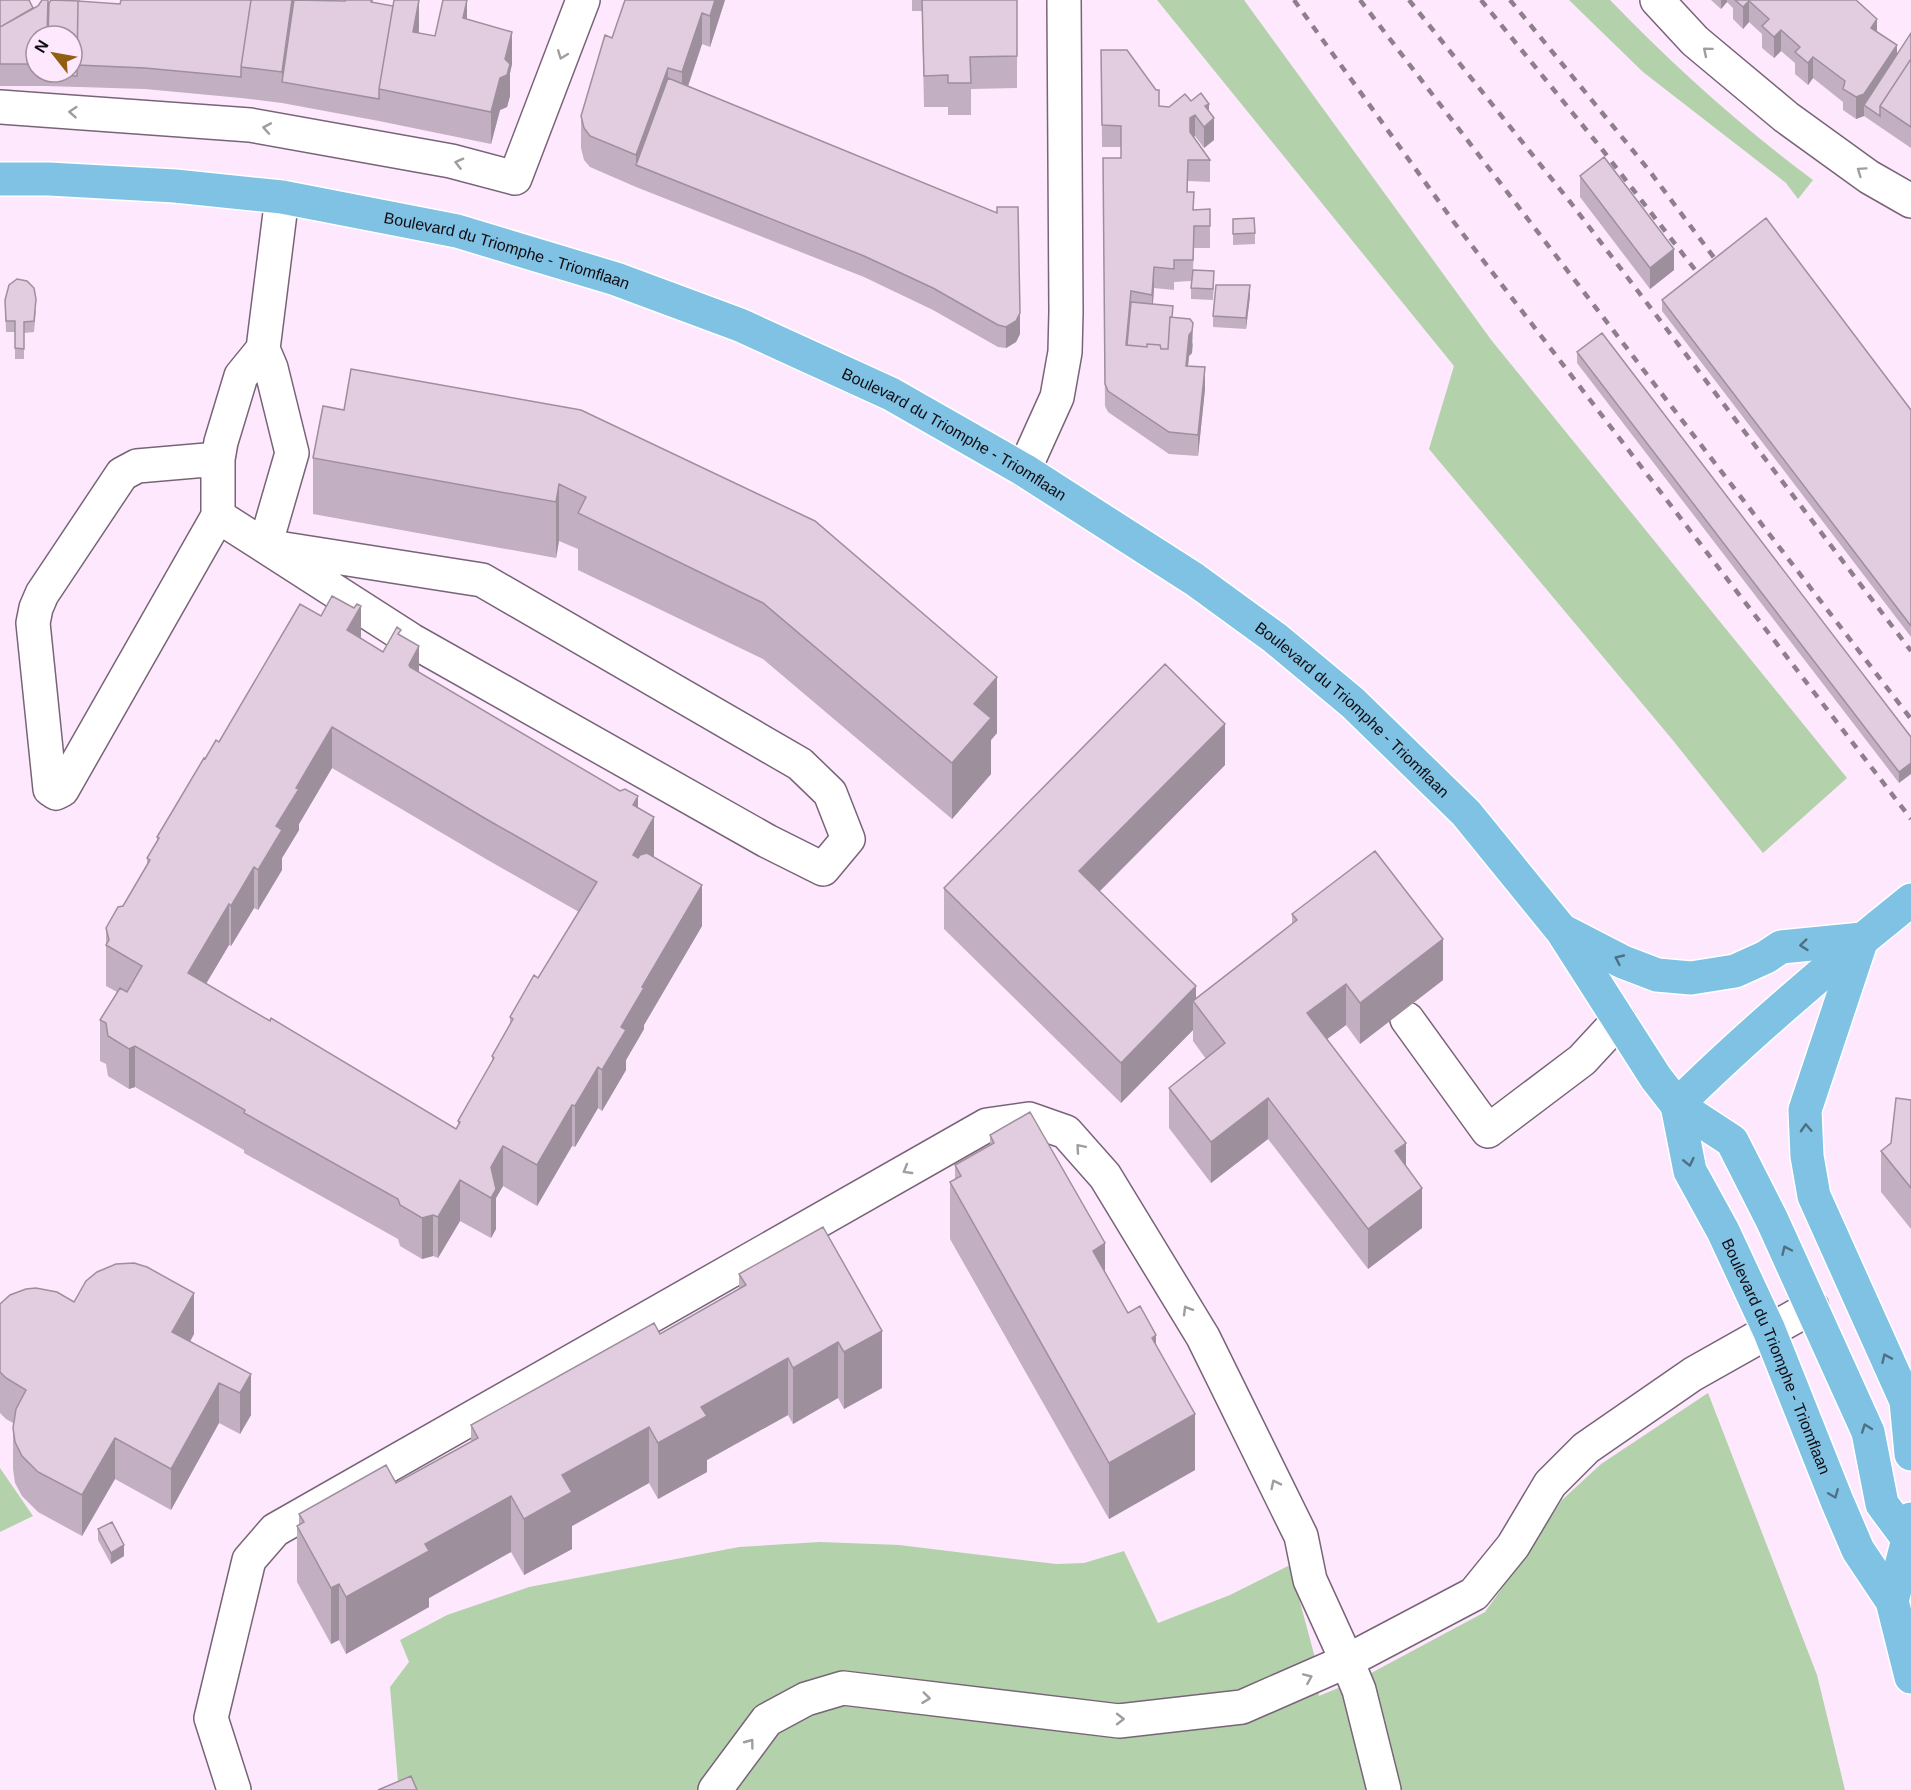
<svg xmlns="http://www.w3.org/2000/svg" width="1911" height="1790" font-family="Helvetica,sans-serif">
  <style>
    .green { fill: #b3d1aa }
    .lines { fill: none; stroke-linecap: round; stroke-linejoin: round }
    .minor-casing { stroke: #786477; stroke-width: 36 }
    .major-casing { stroke: #fff; stroke-width: 36 }
    .minor { stroke: #fff; stroke-width: 33 }
    .major { stroke: #80c2e4; stroke-width: 33 }
    .rail { stroke: #8e7f8d; stroke-width: 4.5; stroke-dasharray: 8 8; stroke-linecap: butt }
    .wall { fill: #c2afc1; fill-rule: evenodd }
    .shaded-wall { fill: #9e8f9d }
    .building { fill: #e2cce0; stroke: #9e8f9d; stroke-width: 1.5; fill-rule: evenodd }
    .oneway { stroke: #a09da0 }
    .oneway2 { stroke: #4e7085 }
    .labels { text-anchor: middle; stroke-width: 4.5; stroke-linejoin: round; paint-order: stroke }
    .street-label { font-size: 16px; fill: #120b11; stroke: #fee8fd }
  </style>
  <rect width="100%" height="100%" fill="#fee8fd"/>
  <path class="green" d="M1157 0H1244L1492 341 1847 778 1763 853 1671 738 1429 449 1454 366Z
    M1569 0H1610C1673 65 1740 126 1813 180L1798 199 1786 183 1643 72Z
    M1708 1393 1817 1675 1845 1790H404L398 1782 390 1687 409 1662 400 1640 447 1615 529 1587 739 1547 820 1542 899 1545 1056 1564 1084 1563 1124 1551 1158 1623 1230 1595 1290 1565 1314 1654 1319 1696 1360 1679 1485 1612 1530 1549 1562 1500 1601 1464Z
    M0 1468 33 1516 0 1532Z"/>
  <g class="lines">
    <g class="minor-casing">
      <path id="minor" d="M1657 0 1695 41 1786 117 1869 177 1911 201
        M0 107 250 125 451 161 515 178 583 0
        M218 459 137 466 122 474 42 594 36 608 33 623 50 789 56 793 62 790 218 516V459L221 442 241 376 263 349 282 197
        M1024 470 1057 397 1065 352 1066 312 1064 0
        M218 516 411 640 767 841 823 869 848 839 830 793 800 764 482 580 265 546 292 453 271 368 263 349
        M1407 1019 1488 1131 1582 1060 1619 1020
        M234 1790 211 1718 249 1560 275 1530 987 1125 1029 1119 1066 1132 1105 1176 1203 1337 1301 1536 1310 1580 1347 1661 1242 1707 1119 1721 843 1688 806 1699 767 1720 715 1790
        M1384 1790 1359 1690 1347 1661 1474 1594 1513 1546 1550 1484 1586 1448 1693 1374 1812 1307"/>
    </g>
    <g class="major-casing">
      <g id="major">
        <path id="s1" d="M0 179H49L175 186 282 197 457 231 616 279 740 325 891 394 1024 470 1194 579 1275 638 1353 703 1466 813 1562 931 1656 1078 1677 1105 1732 1141 1772 1220 1868 1432 1882 1504 1908 1539"/>
        <path d="M1563 931 1623 962 1657 975 1691 978 1735 971 1766 957 1781 947 1862 939"/>
        <path d="M1862 939 1805 1110 1807 1156 1814 1196 1906 1401 1911 1454"/>
        <path id="s2" d="M1677 1105 1690 1171 1723 1231 1769 1330 1837 1501 1858 1550 1892 1601 1911 1677"/>
        <path d="M1677 1105C1751 1032 1830 965 1911 900"/>
        <path d="M1892 1601 1908 1539 1911 1519"/>
      </g>
    </g>
    <use href="#minor" class="minor"/>
    <use href="#major" class="major"/>
    <path class="rail" d="M1294 0 1453 221 1911 819
      M1360 0 1911 719
      M1409 0 1571 203 1911 651
      M1481 0 1601 148 1706 284
      M1510 0 1648 169 1724 271"/>
  </g>
  <path class="wall" d="M0 0 33 8 49 3 120 4 373 0V3L393 6 419 0V33L435 36 467 19 512 64 510 73V96L507 107 500 110 491 144 379 121 282 103 241 98 145 89 46 86H0ZM36 36 72 72H36Z
    M725 0 710 47 702 44 688 86 1020 334 1016 342 1006 348 998 347 933 310 864 277 636 187 590 167 584 160 581 148V116L612 38Z
    M912 0H1017V88L971 89V115H948V107H924L922 11H912Z
    M1711 0H1856L1877 32 1897 55 1911 33V155V148L1864 116 1856 119 1843 110V102L1813 78 1808 85 1795 74V63L1781 51 1774 58 1762 48V34L1749 22 1743 29 1733 19V8L1727 2 1721 9Z
    M1101 50 1159 106 1169 107 1191 101 1209 111 1214 140 1204 148 1195 136 1194 137 1210 160V182L1188 181V192L1194 210 1210 209V248H1194L1193 270 1214 282 1213 300 1191 299V281L1174 282V290L1154 288 1153 304 1172 317 1193 344 1192 353 1189 356 1188 366 1205 389 1198 456 1169 454 1108 412 1105 406 1103 158H1121V147H1102Z
    M1580 176 1674 270 1650 289 1580 197Z
    M1233 219 1255 233V244L1233 245Z
    M1250 296 1246 329 1213 327V316Z
    M5 300 36 310 34 332 24 333V359H15V332H6Z
    M1662 300 1911 410V637L1662 311Z
    M1577 352 1911 737 1899 783 1577 363Z
    M344 410H581L997 733 991 740V774L952 819 763 659 578 570V549L559 541 556 558 313 514V458Z
    M321 616 383 652 401 635 419 673 638 808 654 857 702 926 644 1025V1029L626 1060V1070L602 1111 598 1108 575 1147 572 1146 537 1206 503 1186 496 1198V1229L491 1238 460 1221 438 1258 433 1256 422 1259 400 1246 398 1239 244 1153V1150L135 1087 129 1089 108 1076 106 1064 100 1061V1020L117 992 106 986V928L123 906 147 866V858L157 842V837L205 759ZM332 768 486 859 579 912 538 978 510 1017V1025L492 1056V1062L458 1121V1125L456 1129 206 984 229 945 231 946 254 908 258 910 282 870V858L299 830V824Z
    M1225 765 1100 891 1196 998 1292 924V914L1443 980 1360 1044 1346 1025 1327 1039 1406 1165 1422 1228 1368 1269 1268 1139 1211 1183 1169 1128V1088L1206 1059 1193 1041V1030L1121 1103 944 929V888Z
    M1911 1100V1229L1881 1192V1151L1891 1143Z
    M990 1135 1105 1272 1128 1313 1156 1346 1195 1470 1109 1519 950 1239V1182L955 1179V1165L990 1145Z
    M823 1227 882 1388 844 1409 838 1398 793 1424 788 1415 707 1460V1472L658 1499 649 1483 572 1526V1549L524 1575 511 1552 429 1598V1607L346 1654 339 1640 331 1644 297 1582V1526L299 1525V1514L396 1483 471 1441V1425L660 1334 739 1289V1274Z
    M74 1302 194 1334 190 1342 251 1374V1415L240 1434 219 1423 171 1510 115 1479 82 1536 38 1512 22 1496 15 1483 13 1469V1423L6 1419 0 1413V1304Z
    M98 1529 124 1556 111 1564 98 1540Z"/>
  <path class="shaded-wall" d="M292 0H296L282 82V72Z
    M419 0V29L413 64V32Z
    M467 0V31L463 18Z
    M715 0H725L710 47V16Z
    M1721 0H1727V2L1721 9Z
    M1749 1V22L1743 29V7Z
    M702 13V44L682 104V72Z
    M1877 19V41L1871 28Z
    M1781 30V51L1774 58V37Z
    M512 32V64L510 73V96L507 107 500 110 491 144V112Z
    M1897 45V66L1864 105V116L1856 119V97Z
    M1813 57V78L1808 85V63Z
    M668 68V99L636 165V155Z
    M1209 104V123L1214 118V140L1204 148V127L1205 106Z
    M1195 115V136L1190 140V118Z
    M1674 249V270L1650 289V268Z
    M1154 267V288L1152 316V295Z
    M1250 285V296L1246 329V318Z
    M1020 313V334L1016 342 1006 348V327Z
    M1193 323 1192 353 1189 356 1186 387V366L1189 335Z
    M1205 367V389L1198 456V435Z
    M559 484V541L556 558V502Z
    M361 606V647L347 630Z
    M419 646V687L409 665Z
    M997 677V733L991 740V774L952 819V763L974 704Z
    M1225 724V765L1079 912V871Z
    M332 727V768L299 824V830L282 858V870L258 910V870L276 826 296 788Z
    M1911 763V774L1899 783V772Z
    M638 796V837L633 805Z
    M654 817V858L633 896V855Z
    M254 867V908L231 946V906Z
    M702 885V926L644 1025V1029L626 1060V1070L602 1111V1070L621 1027 642 987Z
    M229 904V945L188 1014V973Z
    M1443 939V980L1360 1044V1003Z
    M1346 984V1025L1307 1054V1013Z
    M1196 986V1005L1193 1001V1030L1121 1103V1063Z
    M135 1046V1087L129 1089V1049Z
    M598 1067V1108L575 1147V1106Z
    M1268 1098V1139L1211 1183V1142Z
    M572 1105V1146L537 1206V1165Z
    M1406 1143V1183L1395 1151Z
    M503 1146V1186L496 1198V1229L491 1238V1167Z
    M460 1180V1221L438 1258V1217Z
    M1422 1188V1228L1368 1269V1229Z
    M433 1215V1256L422 1259V1218Z
    M1105 1243V1300L1093 1251Z
    M194 1293V1334L172 1373V1332Z
    M882 1331V1388L844 1409V1352Z
    M1156 1335V1391L1152 1338Z
    M838 1342V1398L793 1424V1368Z
    M788 1358V1415L707 1460V1472L658 1499V1443L701 1407Z
    M251 1374V1415L240 1434V1393Z
    M219 1383V1423L171 1510V1469Z
    M1195 1414V1470L1109 1519V1463Z
    M649 1427V1483L572 1526V1549L524 1575V1519L562 1475Z
    M115 1438V1479L82 1536V1495Z
    M511 1496V1552L429 1598V1607L346 1654V1597L425 1544Z
    M124 1545V1556L111 1564V1553Z
    M339 1584V1640L331 1644V1588Z"/>
  <path class="building" d="M0 0H29L33 8 0 27Z
    M42 0H48L47 36H36V64H0V27L38 6Z
    M51 0 80 1H78L77 76 46 75V72H72V36H48L49 3Z
    M121 0H251L241 67V77L145 68 77 65 78 1 120 4Z
    M251 0H292L282 72 241 67Z
    M294 0 345 1V0H372L371 2 393 6 379 89V99L282 82Z
    M394 0H419L413 32 435 36 443 0H467L463 18 512 32 505 59 510 64 507 75 500 78 491 112 379 89Z
    M625 0H715L710 16 702 13 682 72 668 68 636 155 590 136 584 128 581 116 605 35 612 38Z
    M922 0H1017V56L970 57 971 83H948V75L924 76Z
    M1735 0H1856L1877 19 1871 28 1897 45 1864 94 1856 97 1843 89 1845 81 1813 57 1808 63 1795 52 1800 47 1781 30 1774 37 1762 26 1769 19 1749 1 1743 7Z
    M1911 33V59L1880 106V116L1864 105Z
    M1101 50H1127L1156 90H1159V106L1169 107 1185 94 1191 101 1201 93 1209 104 1205 106 1214 118 1204 127 1195 115 1190 118V132L1210 160H1188L1187 192H1194L1193 210 1210 209V226H1194L1193 260H1174V269L1154 267 1152 295 1131 291 1126 345 1147 347V344L1160 345 1161 349H1168L1170 317 1190 319 1193 323 1192 331 1189 335 1186 366 1205 367 1198 435 1169 432 1108 391 1105 384 1103 158H1121V126L1102 125Z
    M1911 59V127L1880 106Z
    M668 78 997 213V207H1018L1020 313 1016 321 1006 327 998 325 933 288 864 256 636 165Z
    M1604 157 1674 249 1650 268 1580 176Z
    M1254 218 1255 233 1233 234V219Z
    M1766 218 1911 410V626L1662 300Z
    M1193 270 1214 271 1213 289 1191 288Z
    M17 279 27 281 34 288 36 299 34 321 24 322V349L15 348V321H6L5 300 9 285Z
    M1216 285H1250L1246 318 1213 316Z
    M1131 302 1173 306 1172 317H1170L1168 349H1161L1160 345 1147 344V347L1127 345Z
    M1602 333 1911 737V763L1899 772 1577 352Z
    M351 369 581 410 815 521 997 677 974 704 991 718 952 763 763 603 578 513 586 497 559 484 556 502 313 458 323 406 344 410Z
    M332 596 354 608 357 604 361 606 347 630 383 652 397 627 401 630 398 634 419 646 409 665 410 667 620 791 625 789 638 796 633 805 654 817 633 855 638 858 640 855 647 853 702 885 642 987 644 988 621 1027 626 1030 602 1070 598 1067 575 1106 572 1105 537 1165 503 1146 491 1167 496 1189 491 1198 460 1180 438 1217 433 1215 422 1218 400 1205 398 1199 244 1113 245 1110 135 1046 129 1049 108 1036 106 1023 100 1020 120 988 127 992 142 966 106 945 109 940 106 928 118 907 123 906 150 860 147 858 159 838 157 837 204 758 205 759 216 740 219 742 300 604 321 616ZM332 727 486 819 597 882 538 978 534 975 510 1017 513 1019 492 1056 494 1058 458 1121 460 1122 456 1129 271 1018 270 1021 188 973 229 904 231 906 254 867 258 870 282 830 276 826 299 789 296 788Z
    M1165 664 1225 724 1079 871 1196 986 1121 1063 944 888Z
    M1375 851 1443 939 1360 1003 1346 984 1307 1013 1406 1143 1395 1151 1422 1188 1368 1229 1268 1098 1211 1142 1169 1088 1225 1043 1193 1001 1297 920 1292 914Z
    M1896 1098 1911 1100V1188L1881 1151 1891 1143Z
    M1030 1112 1105 1243 1093 1251 1128 1313 1140 1306 1156 1335 1152 1338 1195 1414 1109 1463 950 1182 961 1176 955 1165 994 1143 990 1135Z
    M823 1227 882 1331 844 1352 838 1342 793 1368 788 1358 701 1407 707 1416 658 1443 649 1427 562 1475 572 1492 524 1519 511 1496 425 1544 429 1551 346 1597 339 1584 331 1588 297 1526 304 1522 299 1514 386 1465 396 1483 478 1438 471 1425 654 1323 660 1334 746 1285 739 1274Z
    M134 1263 147 1267 194 1293 172 1332 251 1374 240 1393 219 1383 171 1469 115 1438 82 1495 38 1472 22 1456 15 1442 13 1428 16 1409 26 1390 6 1378 0 1372V1304L10 1295 26 1289 36 1288 57 1292 74 1302 86 1281 97 1272 116 1264Z
    M112 1522 124 1545 111 1553 98 1529Z
    M411 1776 417 1790H378Z"/>
  <defs><path id="oneway-chevron" d="M-2-3.5L2.5 0L-2 3.5" fill="none" stroke-width="1.6" stroke-linecap="round" stroke-linejoin="round" transform="scale(1.5)"/></defs>
  <g class="oneway">
    <use href="#oneway-chevron" transform="translate(1707 51) rotate(-140)"/>
    <use href="#oneway-chevron" transform="translate(562 55) rotate(111)"/>
    <use href="#oneway-chevron" transform="translate(73 112) rotate(-176)"/>
    <use href="#oneway-chevron" transform="translate(267 128) rotate(-170)"/>
    <use href="#oneway-chevron" transform="translate(459 163) rotate(-166)"/>
    <use href="#oneway-chevron" transform="translate(1861 171) rotate(-145)"/>
    <use href="#oneway-chevron" transform="translate(1080 1148) rotate(-131)"/>
    <use href="#oneway-chevron" transform="translate(907 1170) rotate(150)"/>
    <use href="#oneway-chevron" transform="translate(1187 1310) rotate(-121)"/>
    <use href="#oneway-chevron" transform="translate(1275 1484) rotate(-116)"/>
    <use href="#oneway-chevron" transform="translate(1308 1678) rotate(-23)"/>
    <use href="#oneway-chevron" transform="translate(926 1698) rotate(7)"/>
    <use href="#oneway-chevron" transform="translate(1120 1719)"/>
    <use href="#oneway-chevron" transform="translate(750 1743) rotate(-53)"/>
  </g>
  <g class="oneway2">
    <use href="#oneway-chevron" transform="translate(1804 945) rotate(174)"/>
    <use href="#oneway-chevron" transform="translate(1619 959) rotate(-155)"/>
    <use href="#oneway-chevron" transform="translate(1806 1128) rotate(-93)"/>
    <use href="#oneway-chevron" transform="translate(1689 1162) rotate(77)"/>
    <use href="#oneway-chevron" transform="translate(1786 1250) rotate(-115)"/>
    <use href="#oneway-chevron" transform="translate(1886 1358) rotate(-114)"/>
    <use href="#oneway-chevron" transform="translate(1866 1428) rotate(-110)"/>
    <use href="#oneway-chevron" transform="translate(1834 1494) rotate(68)"/>
  </g>
  <g class="labels">
    <g class="street-label">
      <text dy="6" stroke="none"><textPath href="#s1" startOffset="514">Boulevard du Triomphe - Triomflaan</textPath></text>
      <text dy="6" stroke="none"><textPath href="#s1" startOffset="1000">Boulevard du Triomphe - Triomflaan</textPath></text>
      <text dy="6" stroke="none"><textPath href="#s1" startOffset="1486">Boulevard du Triomphe - Triomflaan</textPath></text>
      <text dy="6" stroke="none"><textPath href="#s2" startOffset="272">Boulevard du Triomphe - Triomflaan</textPath></text>
    </g>
  </g>
  <g transform="translate(54 54) rotate(301)"><circle r="28" fill="#fee8fd" stroke="#a0909f" stroke-width="1.5"/>
  <path d="M0-4.5L10 22L0 15L-10 22Z" fill="#925f12"/>
  <text y="-9" font-size="16" font-weight="bold" text-anchor="middle" fill="#120b11">N</text>
  </g>
</svg>
